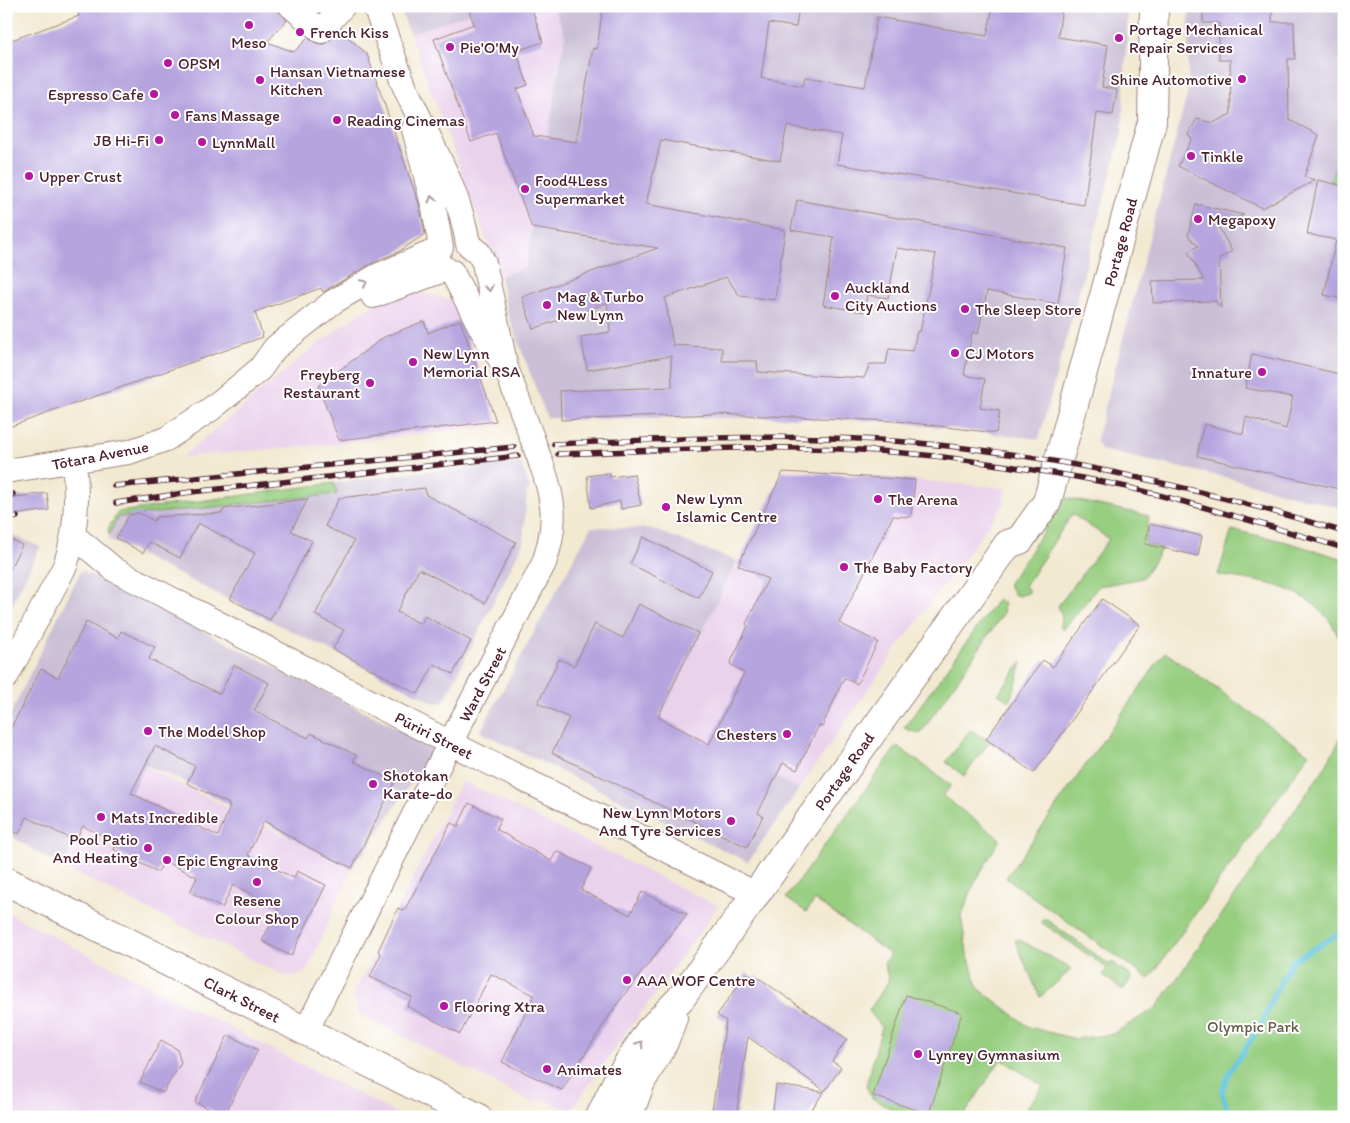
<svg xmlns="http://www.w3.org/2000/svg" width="1350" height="1123" font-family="Itim,sans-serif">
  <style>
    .built { fill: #ead1ec }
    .industrial { fill: #cabfd6 }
    .green { fill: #97ce80; stroke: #707656 }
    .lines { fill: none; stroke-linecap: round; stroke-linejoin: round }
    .stream { stroke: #60c4de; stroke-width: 5 }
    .building { fill: #b6a4df; fill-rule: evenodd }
    .minor-casing { stroke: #9e847e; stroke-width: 26 }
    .major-casing { stroke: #9e847e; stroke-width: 30 }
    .minor { stroke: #fff; stroke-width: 24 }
    .major { stroke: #fff; stroke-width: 28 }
    .rail-casing { stroke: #4a1f2b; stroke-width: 5.5 }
    .rail { stroke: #fff; stroke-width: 4; stroke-dasharray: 11; stroke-linecap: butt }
    .minor-bridge-casing { stroke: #9e847e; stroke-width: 26; stroke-linecap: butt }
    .minor-bridge { stroke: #fff; stroke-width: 24 }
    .oneway { stroke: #ae9aa0 }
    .poi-dot { fill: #b5179e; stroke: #fff; stroke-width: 2 }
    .labels { text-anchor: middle; stroke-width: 4; stroke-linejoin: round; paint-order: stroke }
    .poi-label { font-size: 16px; fill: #4a1f2b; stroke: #fff; text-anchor: start }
    .street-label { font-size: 16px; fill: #4a1f2b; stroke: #fff }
    .park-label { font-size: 16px; fill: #655c49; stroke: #fff }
  </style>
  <rect width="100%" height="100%" fill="#fff"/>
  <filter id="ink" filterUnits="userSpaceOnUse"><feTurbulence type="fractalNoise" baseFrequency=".02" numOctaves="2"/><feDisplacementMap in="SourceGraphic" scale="10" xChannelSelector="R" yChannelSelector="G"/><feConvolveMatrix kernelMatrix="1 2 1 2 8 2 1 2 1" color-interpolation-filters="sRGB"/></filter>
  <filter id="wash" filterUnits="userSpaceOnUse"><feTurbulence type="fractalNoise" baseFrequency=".0096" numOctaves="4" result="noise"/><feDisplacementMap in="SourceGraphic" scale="20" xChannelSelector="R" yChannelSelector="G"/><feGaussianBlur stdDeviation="1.12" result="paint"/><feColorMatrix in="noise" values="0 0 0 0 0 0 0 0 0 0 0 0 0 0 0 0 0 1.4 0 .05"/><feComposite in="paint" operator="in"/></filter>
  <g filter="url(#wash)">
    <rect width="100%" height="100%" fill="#f2e9d1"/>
    <path class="built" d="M490 6H554L565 36 526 267 500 276 410 34Z
      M410 291 452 300 457 305 500 425 341 443 182 457 314 347 360 313 387 298Z
      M784 469 1005 488 1004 504 901 643 799 789 660 717Z
      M119 754 352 868 307 970 302 975 285 976 62 867Z
      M462 781 718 906 571 1110 543 1100 534 1103 359 1014 353 996Z
      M6 912 403 1117H6Z"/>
    <path class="industrial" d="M399 6H490L410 34Z
      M554 6H1128L1122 132 1039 439 894 422 803 418H547L508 314 500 276 526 267 565 36Z
      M1189 6H1344V151L1329 180 1344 183V509L1233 479 1101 450 1096 441 1188 91Z
      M521 463 530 489 527 491 523 543 443 703H435L108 539 118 517 337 494 334 483 419 472Z
      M591 527 652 529 737 561 661 717 799 789 748 862 480 732Z
      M6 532 40 547 6 617Z
      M81 570 435 747 362 856 119 754 62 867 6 833V723Z"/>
    <path class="green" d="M1344 151V183L1329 181Z
      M334 483 337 494 118 517 109 535 108 529 118 512Z
      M1066 498 1149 516 1145 544 1162 548 1143 578 1099 586 1063 630 1060 625 1062 615 1058 606 1109 539 1072 514 1025 586 1029 591 1028 593 1018 596 1012 593 1013 590 1009 587V583Z
      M1232 530 1283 541 1344 559V647C1339 638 1335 628 1329 620 1299 583 1261 582 1218 575Z
      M998 599 1004 604 1003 614 920 734 904 728Z
      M1165 652 1309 754 1149 979 1006 878Z
      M1022 662 1016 685 1009 701 998 694Z
      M970 730 990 741 964 776 946 762Z
      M1344 732V1117H1020L1043 1086 1001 1059 963 1117H905L872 1098 866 1086 882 1027 869 1011 889 980 884 964 890 954 815 900 806 912 786 898 897 746 951 785 943 796 1000 839 974 884 961 917 967 952 978 988 1029 1027 1075 1039 1113 1034 1157 1007 1325 767Z
      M1044 918 1110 965 1112 962 1132 977 1123 990 1103 975 1107 968 1041 922Z
      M1020 940 1072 969 1040 997 1016 943V940Z"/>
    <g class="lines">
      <path class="stream" d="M1229 1117 1222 1091 1230 1071 1261 1025 1275 993 1292 961 1344 931"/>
    </g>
    <g id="blocks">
      <path class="building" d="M87 6H278V11L287 20 267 42 294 52 308 38 318 44H325L340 30 367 54 419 204 425 234 398 252 370 264 323 292 321 288 255 312 263 337 6 428V42L79 16 78 10Z
        M467 6H531L543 42 516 51 528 85 517 89 534 136 576 142 593 48 597 49 603 6H799L796 27 769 23 761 78 803 86 805 77 865 87 877 17 987 36 993 6H1062L1058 37 1108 45 1102 87 1117 90 1113 115 1097 113 1084 205 837 164 842 135 787 126 780 161 661 140 646 204 785 230 775 300 740 296 726 277 665 298 673 345 722 348V361H757L758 372 864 378 870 364H886L889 349 913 351 917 331 920 332 936 254 897 248 888 298 867 295 864 312 823 305 834 237 791 230 797 200 1067 248 1058 304 987 291 978 334 972 332 964 375 985 379 980 408 1000 411 996 433 896 421 716 414 561 420 560 391 672 387 671 356 587 370 581 337 610 332 607 303 533 329 522 297 658 248 532 228 496 133 471 142 434 39 474 24Z
        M1203 6H1272V22H1294L1295 59H1288L1289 120 1319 135 1304 177 1316 180 1262 208 1178 166 1192 139 1188 134 1197 119 1213 123 1231 114 1230 60H1219V23H1203Z
        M1318 180 1344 186V299L1324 295 1336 240 1307 234Z
        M1196 204 1244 215 1218 226 1232 251 1219 259 1221 308 1216 301 1153 303 1152 281 1204 280 1188 252 1198 246 1188 235Z
        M460 320 496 421 339 440 318 386 384 337 424 321 428 333Z
        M1252 354 1344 375V490L1197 456 1204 424 1243 434 1246 417 1286 429 1293 397 1245 388Z
        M783 472 915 480 911 517 893 516 839 623 878 642 857 684 844 678 822 727 819 725 797 770 783 763 758 813 763 816 747 847 552 753 569 718 538 703 559 659 574 666 595 624 623 638 639 604 698 633 658 717 709 744 744 673 730 664 748 626 746 624 768 579 738 565Z
        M609 473 610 477 634 474 641 505 621 509 620 501 591 508 587 476Z
        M425 488 426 495 516 542 485 603 419 569 397 612 421 624 425 616 471 641 453 674 434 664 418 694 333 649 344 630 315 615 354 541 325 526 339 498Z
        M47 493 49 510 6 516V498Z
        M308 499 291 531 312 541 270 620 230 599 255 553 198 523 180 558 149 542 143 553 116 538 129 515 139 513 154 521 156 517 222 513 224 509Z
        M1150 524 1202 536 1198 556 1145 544Z
        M6 537 22 545 6 576Z
        M643 537 712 571 699 598 630 564Z
        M1102 599 1140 625 1034 773 986 739 1043 660 1053 667Z
        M86 622 118 638 121 631 155 647 149 659 220 694 234 665 269 683 254 711 308 738 311 733 356 755 353 761 395 782 352 868 310 848 264 821 248 855 294 878 297 871 326 885 291 956 262 941 279 908 233 885 222 908 190 892 197 877 164 861 158 872 114 850 117 843 83 826 75 841 27 817 19 834 6 828V738L41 669 58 678ZM155 746 195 766 187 783 229 804 228 806 230 807 218 836 131 793Z
        M469 803 501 819 496 829 551 861 557 851 591 868 581 890 630 915 642 892 687 914 615 1007 562 1090 502 1062 534 995 491 974 460 1034 407 1006 412 997 370 977 381 954 378 951 398 908 404 911 451 823 458 826Z
        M747 973 754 978 756 976 847 1039 832 1061 841 1067 825 1091 748 1037 736 1117H711L726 1021 717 1015Z
        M906 995 962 1013 929 1114 873 1096Z
        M228 1035 258 1050 224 1116 195 1102Z
        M161 1040 177 1049 181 1063 163 1093 140 1082Z
        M776 1085 824 1092 806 1117H772Z"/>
    </g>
  </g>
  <g filter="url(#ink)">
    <use href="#blocks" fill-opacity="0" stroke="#9e847e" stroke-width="1"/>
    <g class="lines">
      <g class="minor-casing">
        <path id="minor" d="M291 6 321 31 343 6
          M375 6C385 33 394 59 404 85 426 136 460 189 468 244
          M414 129 434 208 441 247
          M469 245 479 253 484 263 506 368 532 438
          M452 272 482 330 500 359
          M373 296 446 269
          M6 471 129 452 166 439 211 409 237 388 260 369 275 348 333 302 377 276 440 249
          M74 536 115 570 450 743 756 894
          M6 677 65 566C77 532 78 497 74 462
          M306 1031 450 743 544 563C557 525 555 501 541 463"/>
      </g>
      <g class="major-casing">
        <path id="major" d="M6 881 477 1117
          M600 1117 618 1079 649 1031 681 998 1008 544 1020 540 1047 502 1152 122 1154 6
          M628 1117 641 1082 664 1042 673 1018"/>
      </g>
      <use href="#minor" class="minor"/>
      <use href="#major" class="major"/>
      <g class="rail-casing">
        <path id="rail" d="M554 444C662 439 771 434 879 440 1038 450 1192 486 1344 532
          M558 454C691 449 825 441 958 459 1020 468 1083 476 1143 491 1211 508 1277 529 1344 548
          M114 486 514 447
          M6 495 13 494
          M116 503 191 492 518 456
          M6 519 17 517"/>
      </g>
      <use href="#rail" class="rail"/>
      <g class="minor-bridge-casing">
        <path id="minor-bridge" d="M532 438 541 463"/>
      </g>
      <use href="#minor-bridge" class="minor-bridge"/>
    </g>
    <defs><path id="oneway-chevron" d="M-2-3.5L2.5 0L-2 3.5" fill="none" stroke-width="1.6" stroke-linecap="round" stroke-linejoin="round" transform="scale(1.25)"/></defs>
    <g class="oneway">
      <use href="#oneway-chevron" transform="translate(432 199) rotate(-106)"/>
      <use href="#oneway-chevron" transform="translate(364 283) rotate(-27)"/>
      <use href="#oneway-chevron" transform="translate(489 288) rotate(79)"/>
      <use href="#oneway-chevron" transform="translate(640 1044) rotate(-57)"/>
    </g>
  </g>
  <g class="poi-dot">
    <circle cx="249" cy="25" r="5"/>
    <circle cx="300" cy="32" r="5"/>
    <circle cx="1119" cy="38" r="5"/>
    <circle cx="450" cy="47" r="5"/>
    <circle cx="168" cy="63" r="5"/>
    <circle cx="1242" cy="79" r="5"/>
    <circle cx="260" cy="80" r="5"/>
    <circle cx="154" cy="94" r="5"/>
    <circle cx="175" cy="115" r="5"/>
    <circle cx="337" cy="120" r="5"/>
    <circle cx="159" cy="140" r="5"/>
    <circle cx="202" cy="142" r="5"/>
    <circle cx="1191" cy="156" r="5"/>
    <circle cx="29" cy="176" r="5"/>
    <circle cx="525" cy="189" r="5"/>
    <circle cx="1198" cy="219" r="5"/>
    <circle cx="835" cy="296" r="5"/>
    <circle cx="547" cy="305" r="5"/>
    <circle cx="965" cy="309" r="5"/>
    <circle cx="955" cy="353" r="5"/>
    <circle cx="413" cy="362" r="5"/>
    <circle cx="1262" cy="372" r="5"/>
    <circle cx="370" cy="383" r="5"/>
    <circle cx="878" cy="499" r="5"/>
    <circle cx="666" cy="507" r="5"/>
    <circle cx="844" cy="567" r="5"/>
    <circle cx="148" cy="731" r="5"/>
    <circle cx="787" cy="734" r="5"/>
    <circle cx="373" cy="784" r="5"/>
    <circle cx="101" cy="817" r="5"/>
    <circle cx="731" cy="821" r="5"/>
    <circle cx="148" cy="848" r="5"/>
    <circle cx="167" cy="860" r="5"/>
    <circle cx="257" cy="882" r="5"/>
    <circle cx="627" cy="980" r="5"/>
    <circle cx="444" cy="1006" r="5"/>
    <circle cx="918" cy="1054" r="5"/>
    <circle cx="547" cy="1069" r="5"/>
  </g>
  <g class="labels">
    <g class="poi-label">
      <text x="1129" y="35">Portage Mechanical<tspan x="1129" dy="18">Repair Services</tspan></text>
      <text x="310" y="38">French Kiss</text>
      <text x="249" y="48" text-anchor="middle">Meso</text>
      <text x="460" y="53">Pie'O'My</text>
      <text x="178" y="69">OPSM</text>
      <text x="270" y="77">Hansan Vietnamese<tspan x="270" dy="18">Kitchen</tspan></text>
      <text x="1232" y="85" text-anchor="end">Shine Automotive</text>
      <text x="144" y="100" text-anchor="end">Espresso Cafe</text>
      <text x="185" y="121">Fans Massage</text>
      <text x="347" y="126">Reading Cinemas</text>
      <text x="149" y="146" text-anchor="end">JB Hi-Fi</text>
      <text x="212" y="148">LynnMall</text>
      <text x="1201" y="162">Tinkle</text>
      <text x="39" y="182">Upper Crust</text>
      <text x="535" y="186">Food4Less<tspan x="535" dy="18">Supermarket</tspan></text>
      <text x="1208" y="225">Megapoxy</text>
      <text x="845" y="293">Auckland<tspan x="845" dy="18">City Auctions</tspan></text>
      <text x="557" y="302">Mag &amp; Turbo<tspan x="557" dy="18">New Lynn</tspan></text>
      <text x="975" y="315">The Sleep Store</text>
      <text x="423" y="359">New Lynn<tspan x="423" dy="18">Memorial RSA</tspan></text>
      <text x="965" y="359">CJ Motors</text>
      <text x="1252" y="378" text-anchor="end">Innature</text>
      <text x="360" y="380" text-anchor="end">Freyberg<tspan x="360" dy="18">Restaurant</tspan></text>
      <text x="676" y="504">New Lynn<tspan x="676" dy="18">Islamic Centre</tspan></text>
      <text x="888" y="505">The Arena</text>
      <text x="854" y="573">The Baby Factory</text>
      <text x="158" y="737">The Model Shop</text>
      <text x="777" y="740" text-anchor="end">Chesters</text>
      <text x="383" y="781">Shotokan<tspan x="383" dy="18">Karate-do</tspan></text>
      <text x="721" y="818" text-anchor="end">New Lynn Motors<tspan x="721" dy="18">And Tyre Services</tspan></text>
      <text x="111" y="823">Mats Incredible</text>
      <text x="138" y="845" text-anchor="end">Pool Patio<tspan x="138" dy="18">And Heating</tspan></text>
      <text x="177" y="866">Epic Engraving</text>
      <text x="257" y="906" text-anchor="middle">Resene<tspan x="257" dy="18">Colour Shop</tspan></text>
      <text x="637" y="986">AAA WOF Centre</text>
      <text x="454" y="1012">Flooring Xtra</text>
      <text x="928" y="1060">Lynrey Gymnasium</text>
      <text x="557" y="1075">Animates</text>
    </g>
    <g class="street-label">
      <text transform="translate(1120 242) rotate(-75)" y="6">Portage Road</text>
      <text transform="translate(100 455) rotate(-11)" y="6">Tōtara Avenue</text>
      <text transform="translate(482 684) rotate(-62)" y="6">Ward Street</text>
      <text transform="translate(434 735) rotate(27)" y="6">Pūriri Street</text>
      <text transform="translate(844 771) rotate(-55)" y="6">Portage Road</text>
      <text transform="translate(242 999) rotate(27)" y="6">Clark Street</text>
    </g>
    <g class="park-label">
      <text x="1253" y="1032">Olympic Park</text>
    </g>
  </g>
  <rect width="1350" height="1123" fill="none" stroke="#fff" stroke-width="25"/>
</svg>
